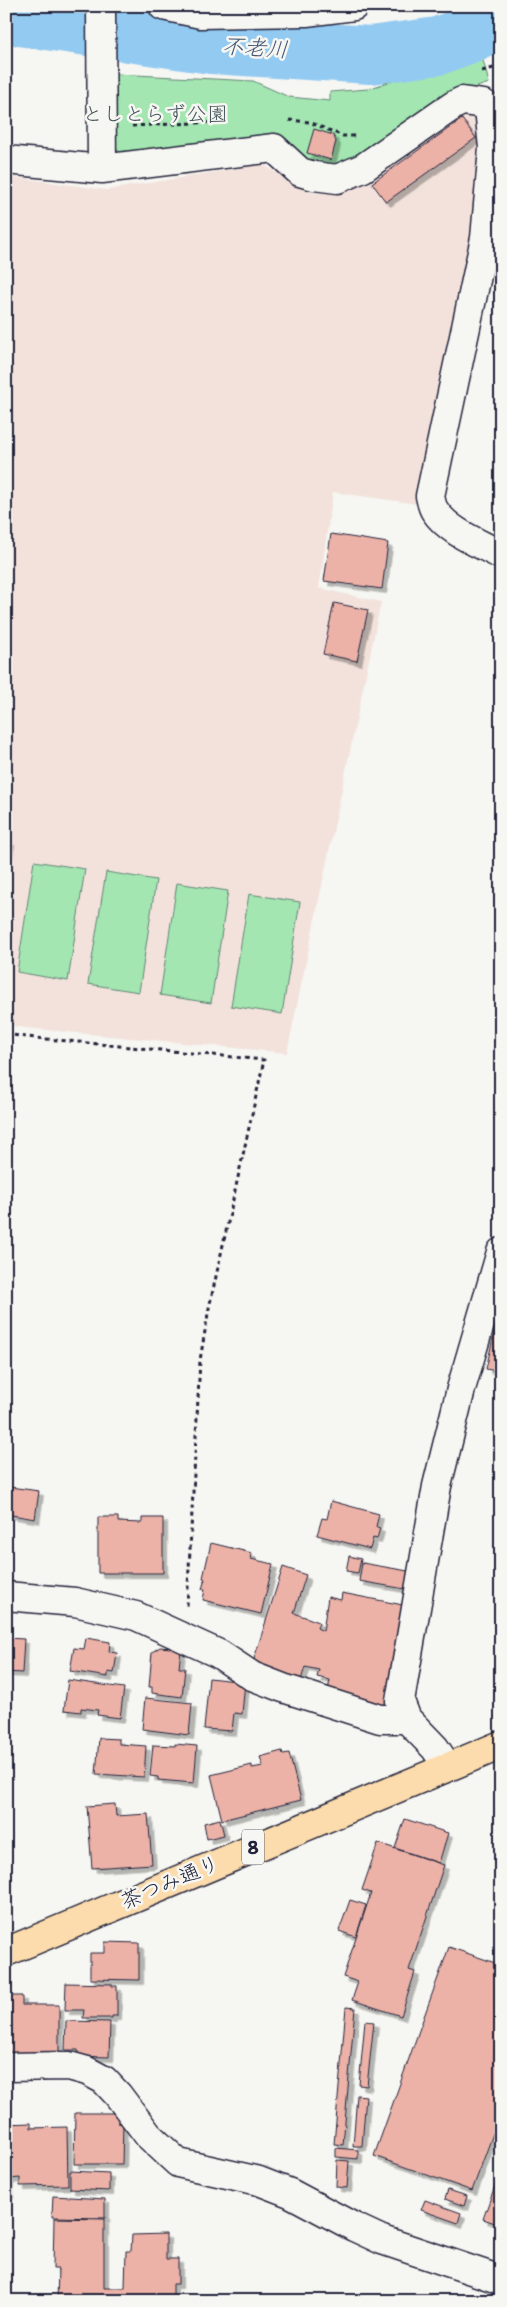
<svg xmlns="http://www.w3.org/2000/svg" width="507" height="2307" font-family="Itim,'Klee One',sans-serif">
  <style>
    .built { fill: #f3e2dc }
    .green { fill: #a3e6b1; stroke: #628476 }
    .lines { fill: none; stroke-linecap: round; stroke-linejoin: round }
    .river { stroke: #93caf2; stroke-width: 58 }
    .building { fill: #ecb2a7; stroke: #22223b; filter: url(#shadow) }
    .minor-casing { stroke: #22223b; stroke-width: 31 }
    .major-casing { stroke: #22223b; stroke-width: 31 }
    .path { stroke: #22223b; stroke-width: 3; stroke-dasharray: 4 4; stroke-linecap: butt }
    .minor { stroke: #f6f6f2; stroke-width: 28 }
    .major { stroke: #fcdcac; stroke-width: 28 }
    .labels { text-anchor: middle; stroke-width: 5; stroke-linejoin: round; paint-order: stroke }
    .shield { fill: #f6f6f2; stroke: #626272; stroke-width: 1 }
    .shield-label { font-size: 20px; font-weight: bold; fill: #22223b }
    .park-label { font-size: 21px; fill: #425358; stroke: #f6f6f2 }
    .street-label { font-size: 21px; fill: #22223b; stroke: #f6f6f2 }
    .water-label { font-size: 22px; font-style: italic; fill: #445472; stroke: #f6f6f2 }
  </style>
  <defs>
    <filter id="shadow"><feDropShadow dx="4.5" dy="4.5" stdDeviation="0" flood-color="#0004"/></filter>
  </defs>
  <rect width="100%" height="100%" fill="#f6f6f2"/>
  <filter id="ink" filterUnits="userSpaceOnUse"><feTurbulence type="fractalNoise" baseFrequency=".02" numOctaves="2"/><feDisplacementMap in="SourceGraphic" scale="10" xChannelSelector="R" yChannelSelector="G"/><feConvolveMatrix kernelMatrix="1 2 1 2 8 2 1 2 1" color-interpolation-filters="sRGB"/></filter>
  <g filter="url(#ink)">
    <path class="built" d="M468 112 481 122 476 212 417 504 333 492 319 588 381 602 287 1053 25 1028 6 1025V176L107 190 262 164 313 193 369 176Z"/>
    <path class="green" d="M482 56 489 83 438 100 346 167 306 163 126 156 116 149V74L253 81 289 97 330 101V92L368 89 429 68Z
      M34 861 85 869 68 981 17 972Z
      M106 872 156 880 139 992 88 984Z
      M177 883 228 891 211 1003 160 995Z
      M249 894 300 902 282 1014 231 1006Z"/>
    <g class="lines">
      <path class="river" d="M6 15 212 45 371 55 438 46 501 22"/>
    </g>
    <path class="building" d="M462 119 476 138 386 202 372 183Z
      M314 129 333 135 336 141 331 160 307 153Z
      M331 534 388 543 382 589 324 581Z
      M334 603 368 610 357 661 323 654Z
      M6 840 10 841 6 860Z
      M495 1329 501 1330V1372L486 1369Z
      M10 1487 39 1491 35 1519 6 1514Z
      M331 1501 379 1514 376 1527 380 1528 377 1539 373 1538 370 1549 317 1535 322 1518 327 1519Z
      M98 1517H118V1522L142 1523V1518H163V1573H98Z
      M211 1543 252 1553 251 1559 273 1564 261 1614 203 1600 205 1589H202L205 1579 203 1578Z
      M349 1556 361 1559 358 1573 346 1571Z
      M362 1563 408 1571 405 1589 359 1581Z
      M283 1567 306 1575 294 1613 319 1622 317 1628 323 1631 328 1597 341 1600 342 1593 403 1605 385 1705 380 1707 328 1690 330 1680 317 1677 319 1670 305 1667 301 1680 253 1662Z
      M6 1638 24 1639 22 1673 6 1672Z
      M86 1638 110 1642 109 1652 117 1653 114 1673 108 1672V1677L70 1671 74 1648 84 1649Z
      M160 1647 181 1649 179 1668H185L182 1697 152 1693V1687H149L152 1652Z
      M209 1678 245 1682 242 1714 234 1713 232 1731 204 1729Z
      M68 1680 124 1688 120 1718 97 1715 98 1710 81 1708V1712L64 1710Z
      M145 1698 192 1703 189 1735 142 1729Z
      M99 1738 119 1739V1744L146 1746 144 1777 96 1774Z
      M175 1744 197 1746 194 1783 158 1780V1777L150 1776 153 1745 175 1746Z
      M282 1751 283 1754 289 1753 301 1800 222 1820 211 1775 252 1765V1768L263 1766 260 1757Z
      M115 1804 116 1816 148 1814 152 1864 92 1868 87 1806Z
      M220 1819 224 1835 207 1839 204 1823Z
      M405 1819 448 1833 439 1863 395 1848Z
      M378 1843 444 1865 409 1970 415 1972 401 2016 352 2000 358 1982 343 1977 371 1893 362 1890Z
      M350 1900 366 1905 356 1937 339 1931Z
      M105 1942 139 1943V1980L90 1979V1953H105Z
      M449 1947 501 1965V2112L472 2191 374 2156Z
      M66 1983 112 1984V1986H117V2016H112V2018H83L84 2010H65Z
      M6 1996H22V2005H59V2054H6Z
      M346 2007 355 2008 343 2145 334 2144Z
      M66 2021 110 2022 109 2057 78 2056V2050H65Z
      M365 2021 374 2022 367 2086 359 2085Z
      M357 2095 366 2096 362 2146H353Z
      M75 2113H118V2123L123 2124 122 2164H74Z
      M31 2123V2128L67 2127 68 2185 20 2186V2178L9 2179V2194H6V2124Z
      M336 2148 358 2150V2159L336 2157Z
      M337 2160 349 2161 347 2188 336 2187Z
      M501 2169V2225L483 2219Z
      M70 2171 109 2173V2191L70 2189Z
      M448 2190 467 2196 464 2206 445 2199Z
      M53 2196 105 2199V2218L52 2217Z
      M425 2200 461 2213 458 2223 421 2210Z
      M54 2218 104 2219V2288H125L126 2251H131L132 2235 166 2234V2259H178V2284H173V2301H57L58 2269H53Z"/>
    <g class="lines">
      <g class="minor-casing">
        <path id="minor" d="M101 6 102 169
          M163 6 201 14 306 12 354 6
          M6 160 102 169 274 148 300 172 314 176 337 179 363 168 454 105 462 101 484 104 489 108 493 148 485 238 430 496C431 500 432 507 435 511 449 532 479 543 501 555
          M6 1596 75 1602 136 1616 219 1654 252 1676 283 1688 380 1719H407
          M447 1766 435 1748 407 1719 400 1701 437 1486 461 1389 501 1252
          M6 2067 69 2066 87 2071 104 2080 118 2095 148 2135 178 2163 259 2181 290 2193 354 2227 382 2240 501 2280"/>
      </g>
      <g class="major-casing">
        <path id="major" d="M6 1952 501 1745"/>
      </g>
      <path class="path" d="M482 71 501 66
        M289 120 309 122 343 136H355
        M132 126 216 122
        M6 1034 26 1037 264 1060 209 1308 200 1360 187 1606"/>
      <use href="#minor" class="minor"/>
      <use href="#major" class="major"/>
    </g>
  </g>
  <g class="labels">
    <rect class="shield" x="242" y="1829.5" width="22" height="35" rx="4"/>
    <g class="shield-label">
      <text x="253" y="1854">8</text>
    </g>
    <g class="park-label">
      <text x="155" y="121">としとらず公園</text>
    </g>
    <g class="street-label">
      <text transform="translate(170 1882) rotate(-23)" y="7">茶つみ通り</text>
    </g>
    <g class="water-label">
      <text transform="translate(255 47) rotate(4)" y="8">不老川</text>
    </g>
  </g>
  <rect width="507" height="2307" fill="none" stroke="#f6f6f2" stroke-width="25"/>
  <rect x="12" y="12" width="482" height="2282" fill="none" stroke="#22223b" stroke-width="2" filter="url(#ink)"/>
</svg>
